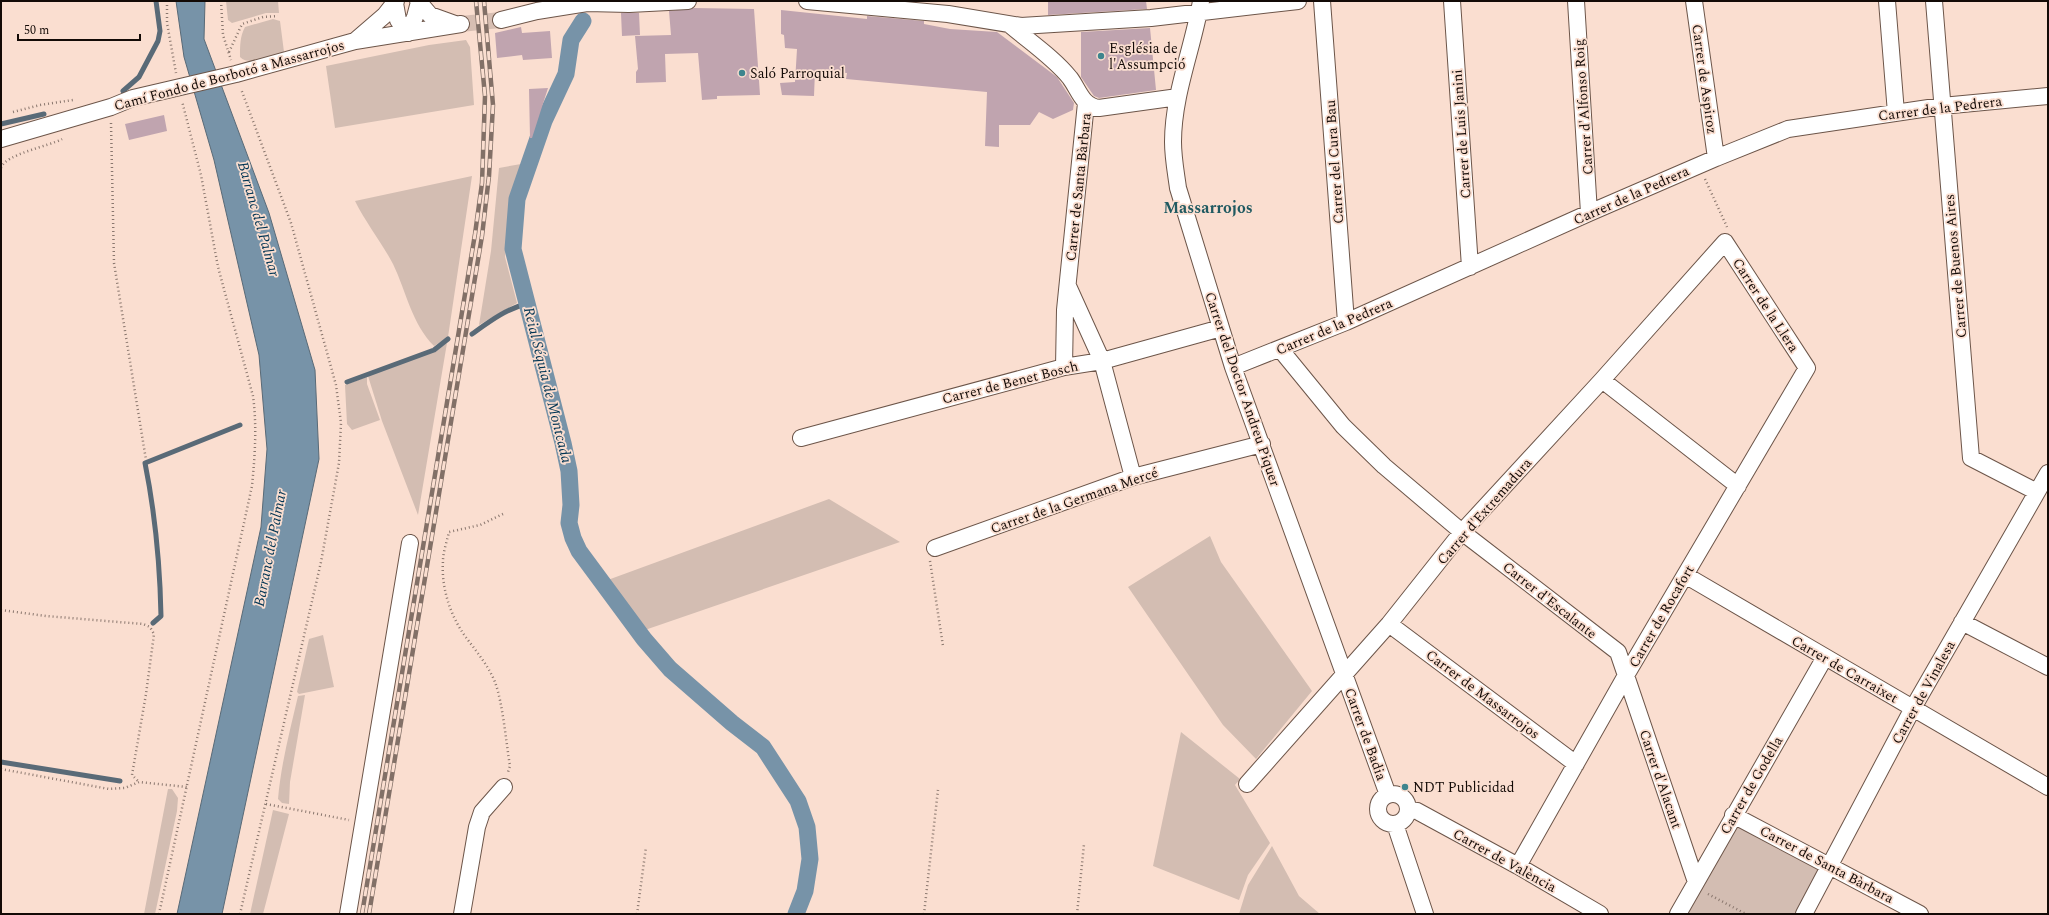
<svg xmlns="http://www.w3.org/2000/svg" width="2049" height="915" font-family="Spectral,serif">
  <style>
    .green { fill: #d3bdb2 }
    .water { fill: #7793a8; stroke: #596a77 }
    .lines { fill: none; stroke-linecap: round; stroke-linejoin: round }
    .stream { stroke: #596a77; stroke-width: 5 }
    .canal { stroke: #7793a8; stroke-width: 17 }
    .building { fill: #c0a4af }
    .minor-tunnel { stroke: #d7beb2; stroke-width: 16; stroke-dasharray: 16 8; stroke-linecap: butt }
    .minor-casing { stroke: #6c5549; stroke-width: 18 }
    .path { stroke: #8a776e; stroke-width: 2.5; stroke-dasharray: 1 3; stroke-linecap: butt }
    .minor { stroke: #fff; stroke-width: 16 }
    .rail-casing { stroke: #827067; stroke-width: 4.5 }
    .rail { stroke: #faded0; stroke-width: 3; stroke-dasharray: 9; stroke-linecap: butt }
    .poi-dot { fill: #3e858e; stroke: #faded0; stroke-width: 1.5 }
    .labels { text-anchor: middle; stroke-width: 3.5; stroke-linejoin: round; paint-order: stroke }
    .poi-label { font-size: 14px; fill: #130a06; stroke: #faded0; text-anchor: start }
    .street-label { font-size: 14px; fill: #130a06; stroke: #faded0 }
    .water-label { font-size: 15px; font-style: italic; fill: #003453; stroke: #faded0 }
    .quarter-label { font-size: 16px; font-weight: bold; fill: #205a61; stroke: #faded0 }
  </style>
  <rect width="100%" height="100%" fill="#faded0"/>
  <path class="green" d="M226 1H278L279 13H266L232 23 228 20Z
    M273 19 280 21 284 52C271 56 250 67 240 57 240 46 240 36 245 27Z
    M466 40 470 47 474 105 335 128 326 66 429 45Z
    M521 164 510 204 505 257 517 303 479 325 491 251 499 168Z
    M472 176 448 337 434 346C412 324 406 291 393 264 382 243 366 223 355 201Z
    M447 343 418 515 382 421 368 376 435 351Z
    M367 377V384L380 420 352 430 347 424 345 385Z
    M829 499 900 542 642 631 605 581Z
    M1210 536 1221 562 1312 691 1256 759 1223 725 1128 587Z
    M323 635 334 687 299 694 297 692 309 639Z
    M305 695 290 782 289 804 282 803 278 799C281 764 290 730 298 696Z
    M1181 732 1240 779 1235 785 1270 843 1248 875 1239 900 1153 866Z
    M168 789H172L178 798 177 811 155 914H144Z
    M273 810 289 814 263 914H250Z
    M1735 820 1823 867 1798 914H1683Z
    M1272 846 1299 896 1320 914H1239L1248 885Z"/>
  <path class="water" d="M176 1H205L204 39 269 213 315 370 319 459 222 914H177L261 527 267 449 259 355 214 160 184 57Z"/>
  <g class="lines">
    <path class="stream" d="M123 91 139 77 158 41 160 31 156 1
      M1 124 44 114
      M472 334C489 322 506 309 526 304
      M347 382 434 350 448 339
      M153 623 161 616C160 565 155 513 145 463L240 425
      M1 762 120 781"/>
    <path class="canal" d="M583 21 571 40 566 74 544 121 517 199 513 249 563 443 569 471 571 505 569 523 573 538 579 551 644 639 670 669 732 723 763 747 798 801 807 827 810 859 805 891 796 914"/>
  </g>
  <path class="building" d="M1048 1H1146L1147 9 1048 15Z
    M694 8 754 9 760 95 717 96V99L702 100 698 53 665 54 666 82 636 83V72L638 69 635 36 671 35 669 11Z
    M781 10 867 19V16L924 21V24L950 29 997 32 1057 77 1074 103 1073 110 1053 119 1039 112 1030 125H999V147L985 146 987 92 846 79 847 73 815 71 814 96 782 95 780 83 795 82 797 49 785 48 784 35 781 34Z
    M621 13H639L640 35 622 36Z
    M521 27 522 33 550 31 552 58 523 60 522 55 497 58 495 33Z
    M1150 28 1156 90 1099 98 1094 96 1081 77V32Z
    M548 88 532 138H530L529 89Z
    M164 115 167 131 129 140 125 124Z"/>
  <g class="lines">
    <path class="minor-tunnel" d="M461 24 501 20"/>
    <g class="minor-casing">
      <path id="minor" d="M418 1 430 15 455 24
        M807 1 948 14 1021 26 1151 18 1298 1
        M1201 1C1193 48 1173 94 1173 142 1173 158 1176 173 1178 188L1233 367 1388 795
        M1322 1 1346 322
        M1452 1 1470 267
        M1576 1 1589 213
        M1694 1 1716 158
        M1887 1 1896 113
        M1934 1 1971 458 2037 492
        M395 3 398 20 408 33
        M501 20 537 11 587 3 629 4 688 1
        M1010 25C1030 42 1054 58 1070 78 1079 90 1082 106 1099 108L1178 97
        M408 33 415 17 419 2
        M356 40 385 15 396 1
        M1 139 111 107 133 98 236 74 355 41 461 24
        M1068 286 1102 361 1133 477
        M1280 349 1343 426 1384 466 1462 532 1618 652 1696 882
        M1064 367 1065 310 1086 103
        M1233 367 1346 322 1589 213 1716 158 1788 129 1942 106 2048 96
        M1602 380 1738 486
        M801 438 1064 367 1102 361 1221 328
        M935 548 1133 477 1262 444
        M1685 575 2048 787
        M1962 622 2048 667
        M1389 624 1576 764
        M1247 784 1389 624 1462 532 1602 380 1725 242 1807 368 1625 677 1518 866
        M1378 809a15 15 0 1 1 30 0a15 15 0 1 1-30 0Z
        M1408 810 1417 811 1518 866 1600 914
        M1733 815 1920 914
        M1395 824 1425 914
        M348 914 410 543
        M462 914 477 827 482 812 504 787
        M1678 914 1825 657
        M1804 914 1913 708 2048 473"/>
    </g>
    <path class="path" d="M167 1V23L176 73
      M221 1 223 35 231 60
      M229 52 242 24 263 17 278 16
      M13 112 40 105 73 100
      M111 123 114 263 146 460
      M1 168C5 154 50 146 62 139
      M1705 179 1727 227
      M503 514 480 525 449 532C447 541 443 552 443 561 441 587 450 615 465 636 476 651 488 665 495 682 503 704 506 742 510 766L508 772
      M930 561 943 646
      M1 610 46 616 143 624 150 627 154 634 146 694 132 775 139 782
      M1 769 109 789 125 788 139 782 187 787
      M266 804 349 820
      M1708 894 1746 914
      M159 914 252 486C255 455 257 426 253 396L218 267 201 175 182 101
      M240 914 321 562 339 463 341 423 336 385 291 223 241 89
      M637 914 646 847
      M924 914 938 790
      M1077 914 1084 844"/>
    <use href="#minor" class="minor"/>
    <g class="rail-casing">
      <path id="rail" d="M362 914 475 234 482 183 485 96 476 1
        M369 914 482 236 489 176 493 105 484 1"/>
    </g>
    <use href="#rail" class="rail"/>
  </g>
  <g class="poi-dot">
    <circle cx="1101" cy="56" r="4"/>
    <circle cx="742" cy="73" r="4"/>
    <circle cx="1405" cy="787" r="4"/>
  </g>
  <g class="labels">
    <g class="poi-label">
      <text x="1109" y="53">Església de<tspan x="1109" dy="16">l'Assumpció</tspan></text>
      <text x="750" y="78">Saló Parroquial</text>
      <text x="1413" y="792">NDT Publicidad</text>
    </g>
    <g class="street-label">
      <text transform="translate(229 75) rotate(-15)" y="5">Camí Fondo de Borbotó a Massarrojos</text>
      <text transform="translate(1705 79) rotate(82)" y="5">Carrer de Aspiroz</text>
      <text transform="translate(1583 107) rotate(-94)" y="5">Carrer d'Alfonso Roig</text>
      <text transform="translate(1940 108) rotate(-7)" y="5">Carrer de la Pedrera</text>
      <text transform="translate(1461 134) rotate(-94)" y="5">Carrer de Luis Janini</text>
      <text transform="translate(1334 162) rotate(-94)" y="5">Carrer del Cura Bau</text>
      <text transform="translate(1078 187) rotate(-84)" y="5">Carrer de Santa Bàrbara</text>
      <text transform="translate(1631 195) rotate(-24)" y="5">Carrer de la Pedrera</text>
      <text transform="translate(1955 266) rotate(-95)" y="5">Carrer de Buenos Aires</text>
      <text transform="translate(1766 305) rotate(57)" y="5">Carrer de la Llera</text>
      <text transform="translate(1334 326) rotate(-23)" y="5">Carrer de la Pedrera</text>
      <text transform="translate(1010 382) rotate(-14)" y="5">Carrer de Benet Bosch</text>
      <text transform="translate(1243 389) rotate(71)" y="5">Carrer del Doctor Andreu Piquer</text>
      <text transform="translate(1074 500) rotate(-19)" y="5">Carrer de la Germana Mercé</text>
      <text transform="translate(1484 511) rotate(-49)" y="5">Carrer d'Extremadura</text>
      <text transform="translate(1550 600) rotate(38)" y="5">Carrer d'Escalante</text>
      <text transform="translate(1661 616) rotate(-60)" y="5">Carrer de Rocafort</text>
      <text transform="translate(1845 669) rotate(30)" y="5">Carrer de Carraixet</text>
      <text transform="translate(1923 692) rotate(-61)" y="5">Carrer de Vinalesa</text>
      <text transform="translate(1483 694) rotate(37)" y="5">Carrer de Massarrojos</text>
      <text transform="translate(1366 734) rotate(70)" y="5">Carrer de Badia</text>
      <text transform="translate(1661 779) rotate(71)" y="5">Carrer d'Alacant</text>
      <text transform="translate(1751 785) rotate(-60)" y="5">Carrer de Godella</text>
      <text transform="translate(1505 860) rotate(29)" y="5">Carrer de València</text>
      <text transform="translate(1827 864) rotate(28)" y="5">Carrer de Santa Bàrbara</text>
    </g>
    <g class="water-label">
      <text transform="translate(259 219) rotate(74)" y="5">Barranc del Palmar</text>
      <text transform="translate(548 385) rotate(76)" y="5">Reial Séquia de Montcada</text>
      <text transform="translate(270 548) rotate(-79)" y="5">Barranc del Palmar</text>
    </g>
    <g class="quarter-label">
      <text x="1208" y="213">Massarrojos</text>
    </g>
  </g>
  <rect width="2049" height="915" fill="none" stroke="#130a06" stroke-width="4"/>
  <path d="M18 34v6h122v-6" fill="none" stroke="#130a06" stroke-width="2"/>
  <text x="24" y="34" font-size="12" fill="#130a06" stroke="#faded0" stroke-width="3" paint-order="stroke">50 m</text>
</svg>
